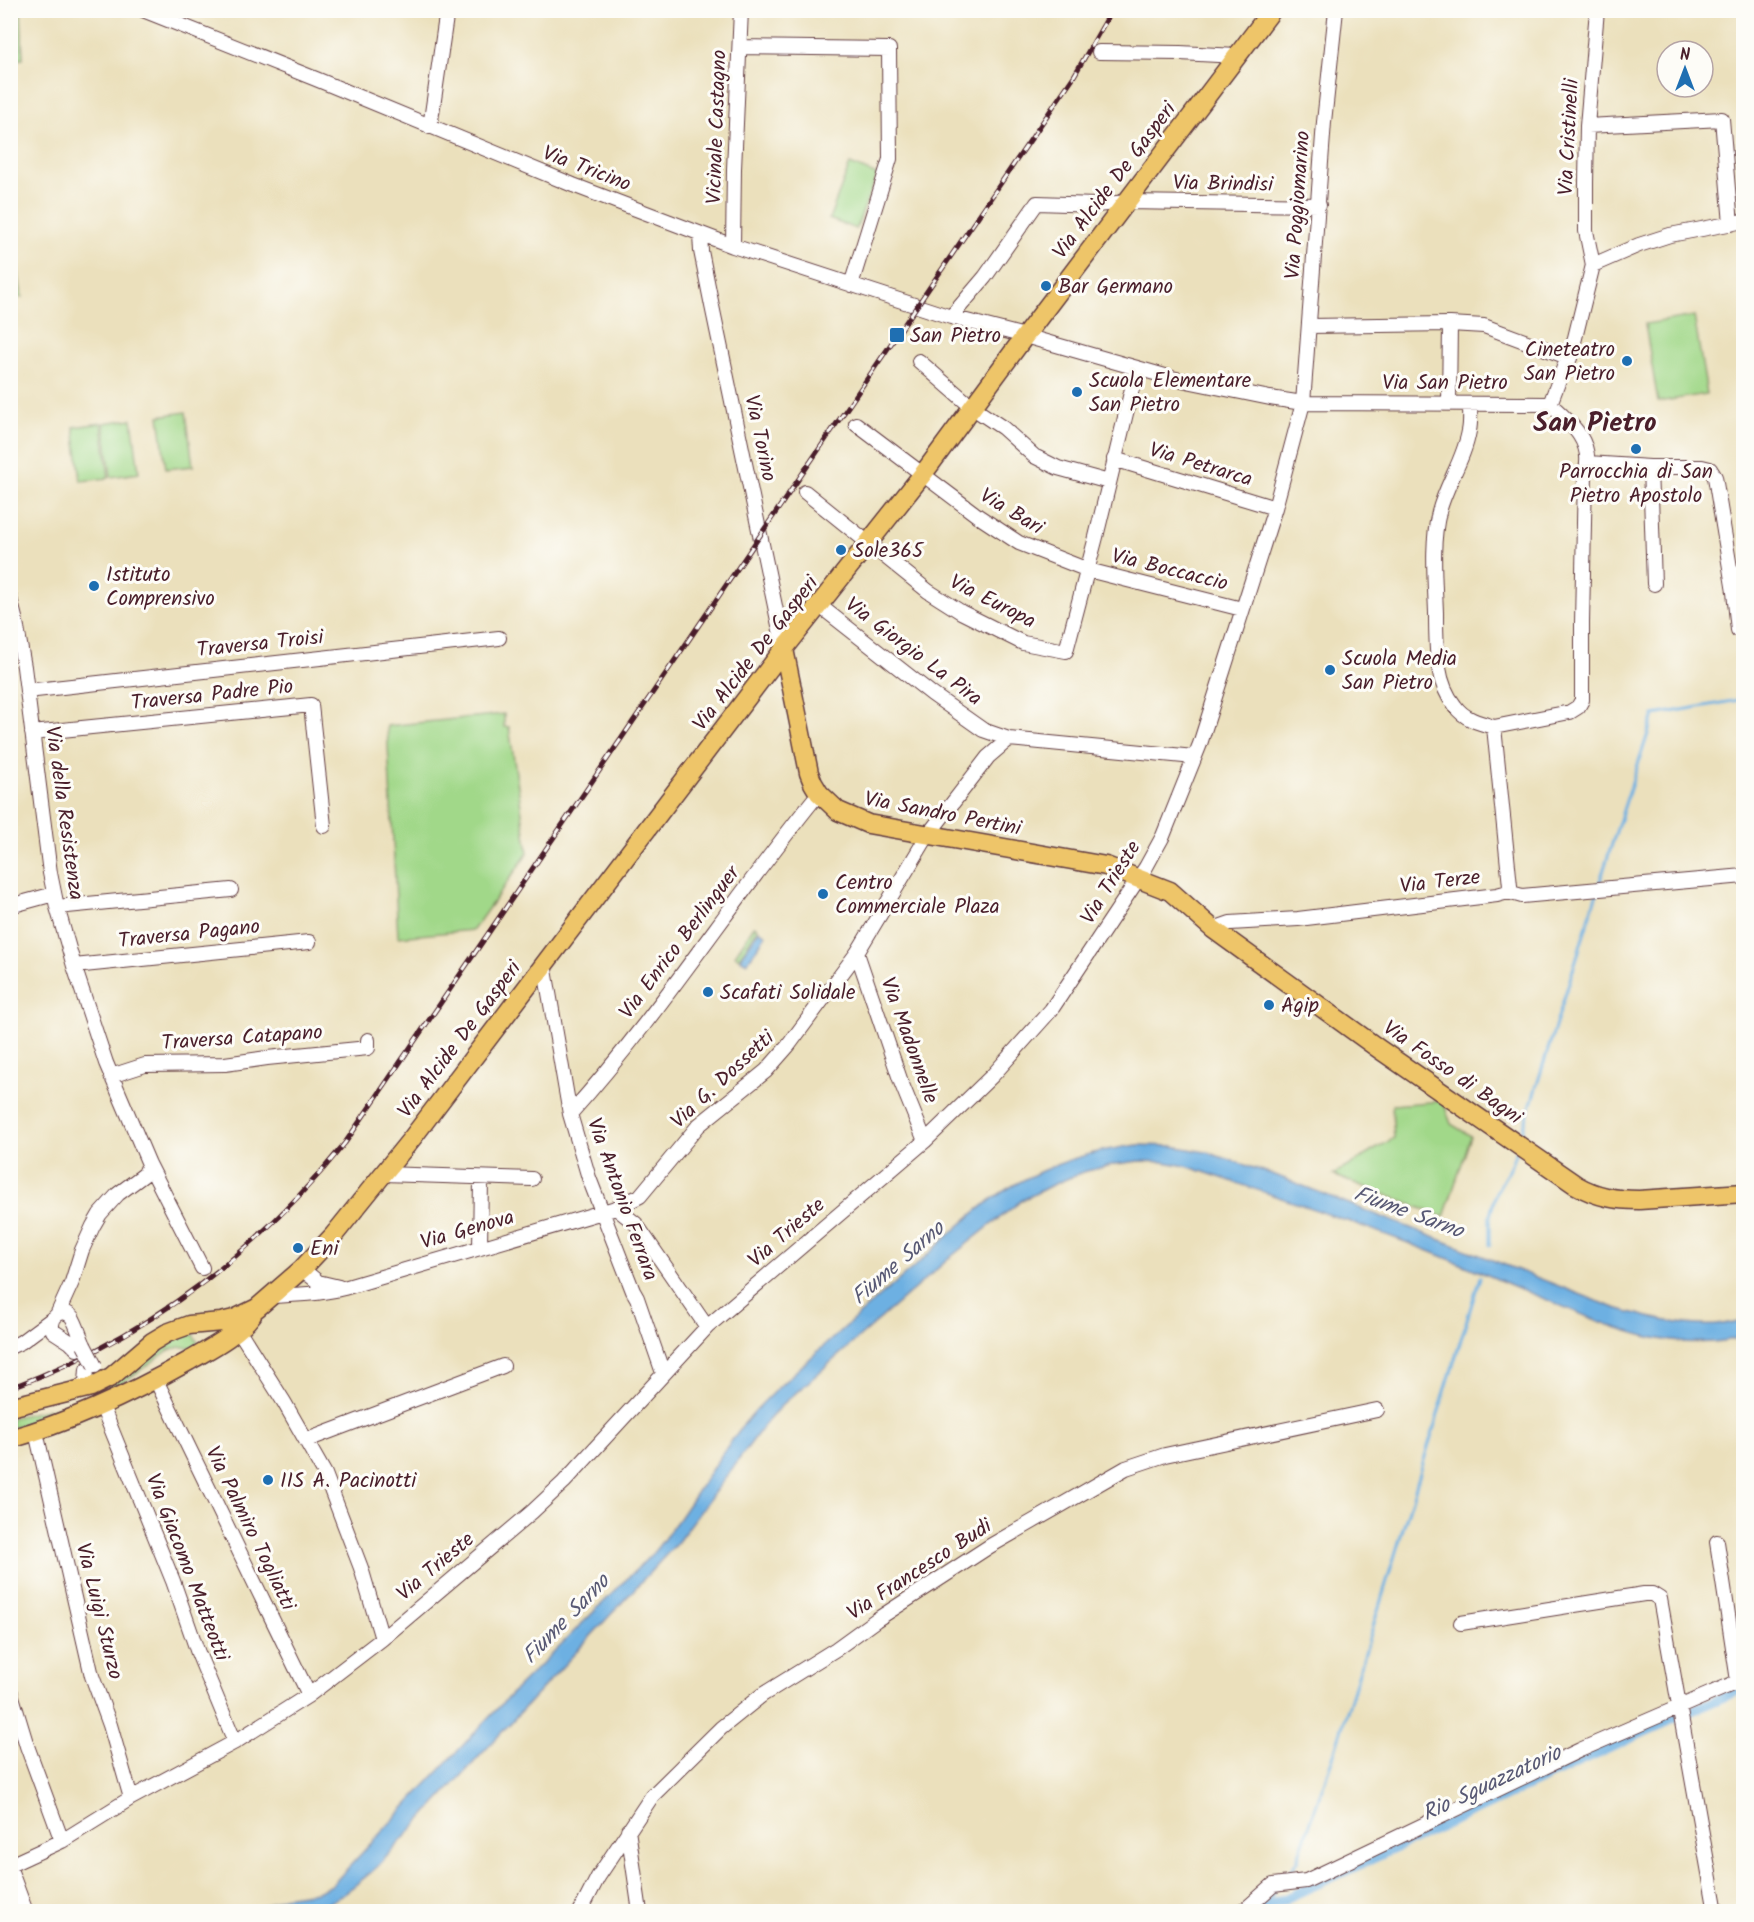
<svg xmlns="http://www.w3.org/2000/svg" width="1754" height="1922" font-family="Kalam,sans-serif">
  <style>
    .green { fill: #a1d889; stroke: #767c5a; stroke-width: 1.5 }
    .water { fill: #6db0e2; stroke: #5c6886; stroke-width: 1.5 }
    .lines { fill: none; stroke-linecap: round; stroke-linejoin: round }
    .stream { stroke: #6db0e2; stroke-width: 3 }
    .canal { stroke: #6db0e2; stroke-width: 10 }
    .minor-casing { stroke: #623c41; stroke-width: 16 }
    .major-casing { stroke: #623c41; stroke-width: 21 }
    .minor { stroke: #fff; stroke-width: 14 }
    .major { stroke: #eec569; stroke-width: 18 }
    .rail-casing { stroke: #4a1f2b; stroke-width: 5 }
    .rail { stroke: #fdfcf7; stroke-width: 3; stroke-dasharray: 9; stroke-linecap: butt }
    .minor-bridge-casing { stroke: #623c41; stroke-width: 16; stroke-linecap: butt }
    .minor-bridge { stroke: #fff; stroke-width: 14 }
    .poi-dot { fill: #1f6fb2; stroke: #fdfcf7; stroke-width: 2 }
    .labels { text-anchor: middle; stroke-width: 6; stroke-linejoin: round; paint-order: stroke }
    .street-label { font-size: 21px; fill: #4a1f2b; stroke: #fdfcf7 }
    .poi-label { font-size: 21px; fill: #4a1f2b; stroke: #fdfcf7; text-anchor: start }
    .water-label { font-size: 22px; font-style: italic; fill: #585974; stroke: #fdfcf7 }
    .district-label { font-size: 27px; font-weight: bold; fill: #4a1f2b; stroke: #fdfcf7 }
  </style>
  <rect width="100%" height="100%" fill="#fdfcf7"/>
  <filter id="ink" filterUnits="userSpaceOnUse"><feTurbulence type="fractalNoise" baseFrequency=".0167" numOctaves="2"/><feDisplacementMap in="SourceGraphic" scale="12" xChannelSelector="R" yChannelSelector="G"/><feConvolveMatrix kernelMatrix="1 2 1 2 8 2 1 2 1" color-interpolation-filters="sRGB"/></filter>
  <filter id="wash" filterUnits="userSpaceOnUse"><feTurbulence type="fractalNoise" baseFrequency=".008" numOctaves="4" result="noise"/><feDisplacementMap in="SourceGraphic" scale="24" xChannelSelector="R" yChannelSelector="G"/><feGaussianBlur stdDeviation="1.35" result="paint"/><feColorMatrix in="noise" values="0 0 0 0 0 0 0 0 0 0 0 0 0 0 0 0 0 1.4 0 .05"/><feComposite in="paint" operator="in"/></filter>
  <g filter="url(#wash)">
    <rect width="100%" height="100%" fill="#ebe0bc"/>
    <path class="green" d="M11 10 21 11 23 59 11 60Z
      M850 164 877 175 856 229 829 219Z
      M11 251H15L22 297 11 299Z
      M1694 316 1707 394 1658 402 1645 324Z
      M186 412 193 466 166 469 159 416Z
      M132 419 139 473 111 477 104 423Z
      M102 423 109 478 81 481 74 427Z
      M504 714V727H509L528 853 473 930 398 937 387 726Z
      M754 926 758 928 739 958 735 955Z
      M1443 1101 1451 1124 1471 1136 1444 1217 1333 1175 1394 1138 1392 1105Z
      M193 1334 198 1343 193 1347H180L169 1350 104 1396 34 1422 11 1428V1418C37 1411 67 1408 91 1396 126 1378 153 1338 193 1334Z"/>
    <path class="water" d="M759 930 766 935 747 963 740 959Z
      M1138 1145 1172 1146 1206 1152 1275 1175 1615 1308C1648 1317 1681 1327 1716 1325 1725 1324 1735 1322 1743 1320V1337C1673 1355 1611 1327 1547 1300 1498 1280 1450 1258 1400 1240 1329 1213 1257 1190 1186 1166L1164 1162 1139 1161 1116 1164 1083 1172 1050 1186 1021 1201 953 1255 782 1405 765 1424 677 1543 377 1867C360 1882 329 1908 305 1912 289 1914 270 1912 253 1911L283 1897 317 1892 332 1885 513 1692 653 1553C688 1511 713 1462 748 1419 768 1395 793 1374 816 1353 849 1324 882 1294 915 1266 946 1239 978 1205 1014 1185 1053 1163 1093 1150 1138 1145Z"/>
    <g class="lines">
      <path class="stream" d="M1599 884 1654 715 1744 699
        M1520 1139 1597 893
        M1490 1245V1216L1496 1192 1510 1168 1516 1151
        M1285 1879 1297 1861 1334 1754 1480 1277
        M1263 1908 1275 1891"/>
      <path class="canal" d="M1255 1912C1419 1840 1579 1758 1744 1688"/>
    </g>
  </g>
  <g filter="url(#ink)">
    <g class="lines">
      <g class="minor-casing">
        <path id="minor" d="M143 10 316 79 573 185 733 246 951 317 1025 336 1172 378 1270 398 1303 403 1550 404C1570 422 1595 443 1585 473L1582 623V700L1578 707 1570 712 1494 727C1479 723 1464 719 1455 706 1447 696 1441 681 1439 668 1436 650 1436 631 1436 613 1435 581 1431 544 1439 512 1446 484 1464 460 1469 431 1471 422 1470 412 1470 404
          M740 47 889 49 890 159 851 285
          M1099 52 1180 53 1237 56
          M1587 126 1722 119 1731 224
          M430 127 447 10
          M700 234 701 251 712 306 784 649
          M733 246 734 169 741 10
          M1593 265 1639 245 1670 235 1744 221
          M951 317 985 277 1037 203 1096 205 1127 202 1319 205
          M1309 326 1450 324 1484 326 1570 358
          M919 361 973 408 1003 428 1034 456 1058 468 1109 482
          M1449 404 1450 324
          M1550 404 1564 367 1570 358 1593 265 1586 231V183L1587 126 1597 10
          M856 424 978 516 1019 543 1088 570 1242 609
          M1114 459 1275 508
          M1588 463 1650 467H1702L1710 469 1715 477 1734 592 1738 630
          M1650 467 1654 584
          M805 492 928 591 961 612 1023 643 1066 651 1096 537 1137 368
          M10 598 16 622 24 667 50 873 57 907 74 966 106 1063 149 1164 202 1268
          M820 606 932 694 983 730 1009 739 1194 757
          M27 691 499 638
          M32 733 311 705 324 826
          M1508 892 1522 896 1744 876
          M10 906 54 894
          M57 907 231 890
          M1213 929 1230 923 1298 919 1497 895 1508 892 1510 886 1494 727
          M857 953 901 1082 925 1141
          M544 964 570 1114 589 1178 633 1291 637 1298 663 1373
          M74 966 309 942
          M111 1076 145 1065 225 1064 267 1058 368 1048V1040
          M570 1114C661 1013 733 898 819 793
          M384 1174 532 1179
          M616 1208 636 1224 707 1327
          M480 1248 481 1178
          M302 1269 318 1282 339 1287
          M271 1296C296 1295 320 1294 344 1288L616 1208 640 1196 699 1125 766 1071 788 1046 857 953 928 835 988 757 1009 739
          M57 1315 72 1282 82 1250 93 1226 100 1214 118 1194 145 1174 149 1164
          M238 1329 284 1402 325 1474 361 1568 382 1639
          M10 1347 21 1342 52 1319
          M77 1349 70 1342 53 1331C48 1317 63 1306 72 1317 77 1325 80 1337 84 1345
          M156 1380 309 1695
          M75 1391 86 1382 87 1369
          M102 1406 173 1581 198 1653 235 1742
          M36 1432 92 1676 110 1725 131 1798
          M307 1440 503 1366
          M1717 1542 1738 1681
          M1461 1623 1644 1594H1652L1660 1599 1716 1912
          M10 1690 27 1746 62 1841
          M628 1830 640 1912
          M10 1865 62 1841 131 1798 235 1742 309 1695 382 1639 532 1512 564 1482 707 1327 925 1141 993 1075 1051 1010 1146 867 1163 836 1200 744 1275 508 1303 403 1324 122 1336 10
          M10 1869 26 1912
          M580 1912 598 1877 652 1796 721 1728 762 1695 836 1649 876 1620 990 1546 1126 1468 1165 1455 1377 1410
          M1238 1912 1247 1908 1273 1885 1306 1881 1580 1750 1744 1679"/>
      </g>
      <g class="major-casing">
        <path id="major" d="M784 649 809 773 813 783 819 793 838 811 868 824 1106 866 1170 891 1213 929 1379 1049 1576 1185C1597 1197 1616 1200 1639 1200L1744 1193
          M10 1407 91 1387 111 1377 152 1342 167 1333 189 1325 221 1322 234 1319 257 1308 302 1269 333 1236 413 1137 784 649 923 474 1025 336 1272 10
          M10 1439C74 1421 132 1393 189 1361 211 1348 236 1336 252 1315"/>
      </g>
      <use href="#minor" class="minor"/>
      <use href="#major" class="major"/>
      <g class="rail-casing">
        <path id="rail" d="M10 1388C146 1338 255 1255 345 1143L1074 76 1112 10"/>
      </g>
      <use href="#rail" class="rail"/>
      <g class="minor-bridge-casing">
        <path id="minor-bridge" d="M84 1345 95 1366"/>
      </g>
      <use href="#minor-bridge" class="minor-bridge"/>
    </g>
  </g>
  <g class="poi-dot">
    <circle cx="1046" cy="286" r="6"/>
    <rect x="889" y="327" width="16" height="16" rx="3"/>
    <circle cx="1627" cy="361" r="6"/>
    <circle cx="1077" cy="392" r="6"/>
    <circle cx="1636" cy="449" r="6"/>
    <circle cx="841" cy="550" r="6"/>
    <circle cx="94" cy="586" r="6"/>
    <circle cx="1330" cy="670" r="6"/>
    <circle cx="823" cy="894" r="6"/>
    <circle cx="708" cy="992" r="6"/>
    <circle cx="1269" cy="1005" r="6"/>
    <circle cx="298" cy="1248" r="6"/>
    <circle cx="268" cy="1480" r="6"/>
  </g>
  <g class="labels">
    <g class="street-label">
      <text transform="translate(716 127) rotate(-88)" y="7">Vicinale Castagno</text>
      <text transform="translate(1568 137) rotate(-87)" y="7">Via Cristinelli</text>
      <text transform="translate(587 168) rotate(21)" y="7">Via Tricino</text>
      <text transform="translate(1114 180) rotate(-53)" y="7">Via Alcide De Gasperi</text>
      <text transform="translate(1223 183) rotate(1)" y="7">Via Brindisi</text>
      <text transform="translate(1297 205) rotate(-86)" y="7">Via Poggiomarino</text>
      <text x="1445" y="389">Via San Pietro</text>
      <text transform="translate(761 438) rotate(78)" y="7">Via Torino</text>
      <text transform="translate(1201 464) rotate(17)" y="7">Via Petrarca</text>
      <text transform="translate(1012 511) rotate(31)" y="7">Via Bari</text>
      <text transform="translate(1170 569) rotate(14)" y="7">Via Boccaccio</text>
      <text transform="translate(993 601) rotate(27)" y="7">Via Europa</text>
      <text transform="translate(260 643) rotate(-6)" y="7">Traversa Troisi</text>
      <text transform="translate(914 651) rotate(37)" y="7">Via Giorgio La Pira</text>
      <text transform="translate(755 653) rotate(-52)" y="7">Via Alcide De Gasperi</text>
      <text transform="translate(212 694) rotate(-6)" y="7">Traversa Padre Pio</text>
      <text transform="translate(65 813) rotate(82)" y="7">Via della Resistenza</text>
      <text transform="translate(943 813) rotate(11)" y="7">Via Sandro Pertini</text>
      <text transform="translate(1440 881) rotate(-7)" y="7">Via Terze</text>
      <text transform="translate(1110 882) rotate(-58)" y="7">Via Trieste</text>
      <text transform="translate(189 933) rotate(-6)" y="7">Traversa Pagano</text>
      <text transform="translate(679 942) rotate(-53)" y="7">Via Enrico Berlinguer</text>
      <text transform="translate(242 1037) rotate(-4)" y="7">Traversa Catapano</text>
      <text transform="translate(459 1039) rotate(-53)" y="7">Via Alcide De Gasperi</text>
      <text transform="translate(910 1040) rotate(70)" y="7">Via Madonnelle</text>
      <text transform="translate(1453 1072) rotate(35)" y="7">Via Fosso di Bagni</text>
      <text transform="translate(722 1079) rotate(-43)" y="7">Via G. Dossetti</text>
      <text transform="translate(623 1199) rotate(70)" y="7">Via Antonio Ferrara</text>
      <text transform="translate(467 1229) rotate(-16)" y="7">Via Genova</text>
      <text transform="translate(786 1232) rotate(-41)" y="7">Via Trieste</text>
      <text transform="translate(251 1528) rotate(64)" y="7">Via Palmiro Togliatti</text>
      <text transform="translate(435 1566) rotate(-40)" y="7">Via Trieste</text>
      <text transform="translate(188 1567) rotate(69)" y="7">Via Giacomo Matteotti</text>
      <text transform="translate(919 1569) rotate(-33)" y="7">Via Francesco Budi</text>
      <text transform="translate(100 1611) rotate(76)" y="7">Via Luigi Sturzo</text>
    </g>
    <g class="poi-label">
      <text x="1058" y="293">Bar Germano</text>
      <text x="910" y="342">San Pietro</text>
      <text x="1615" y="356" text-anchor="end">Cineteatro<tspan x="1615" dy="24">San Pietro</tspan></text>
      <text x="1089" y="387">Scuola Elementare<tspan x="1089" dy="24">San Pietro</tspan></text>
      <text x="1636" y="478" text-anchor="middle">Parrocchia di San<tspan x="1636" dy="24">Pietro Apostolo</tspan></text>
      <text x="853" y="557">Sole365</text>
      <text x="106" y="581">Istituto<tspan x="106" dy="24">Comprensivo</tspan></text>
      <text x="1342" y="665">Scuola Media<tspan x="1342" dy="24">San Pietro</tspan></text>
      <text x="835" y="889">Centro<tspan x="835" dy="24">Commerciale Plaza</tspan></text>
      <text x="720" y="999">Scafati Solidale</text>
      <text x="1281" y="1012">Agip</text>
      <text x="310" y="1255">Eni</text>
      <text x="280" y="1487">IIS A. Pacinotti</text>
    </g>
    <g class="water-label">
      <text transform="translate(1409 1211) rotate(20)" y="8">Fiume Sarno</text>
      <text transform="translate(897 1262) rotate(-41)" y="8">Fiume Sarno</text>
      <text transform="translate(565 1618) rotate(-46)" y="8">Fiume Sarno</text>
      <text transform="translate(1491 1782) rotate(-25)" y="8">Rio Sguazzatorio</text>
    </g>
    <g class="district-label">
      <text x="1595" y="431">San Pietro</text>
    </g>
  </g>
  <rect width="1754" height="1922" fill="none" stroke="#fdfcf7" stroke-width="36"/>
  <g transform="translate(1685 69)"><circle r="28" fill="#fdfcf7" stroke="#b5a4a5" stroke-width="1.5"/>
  <path d="M0-4.5L10 22L0 15L-10 22Z" fill="#1f6fb2"/>
  <text y="-9" font-size="16" font-weight="bold" text-anchor="middle" fill="#4a1f2b">N</text>
  </g>
</svg>
